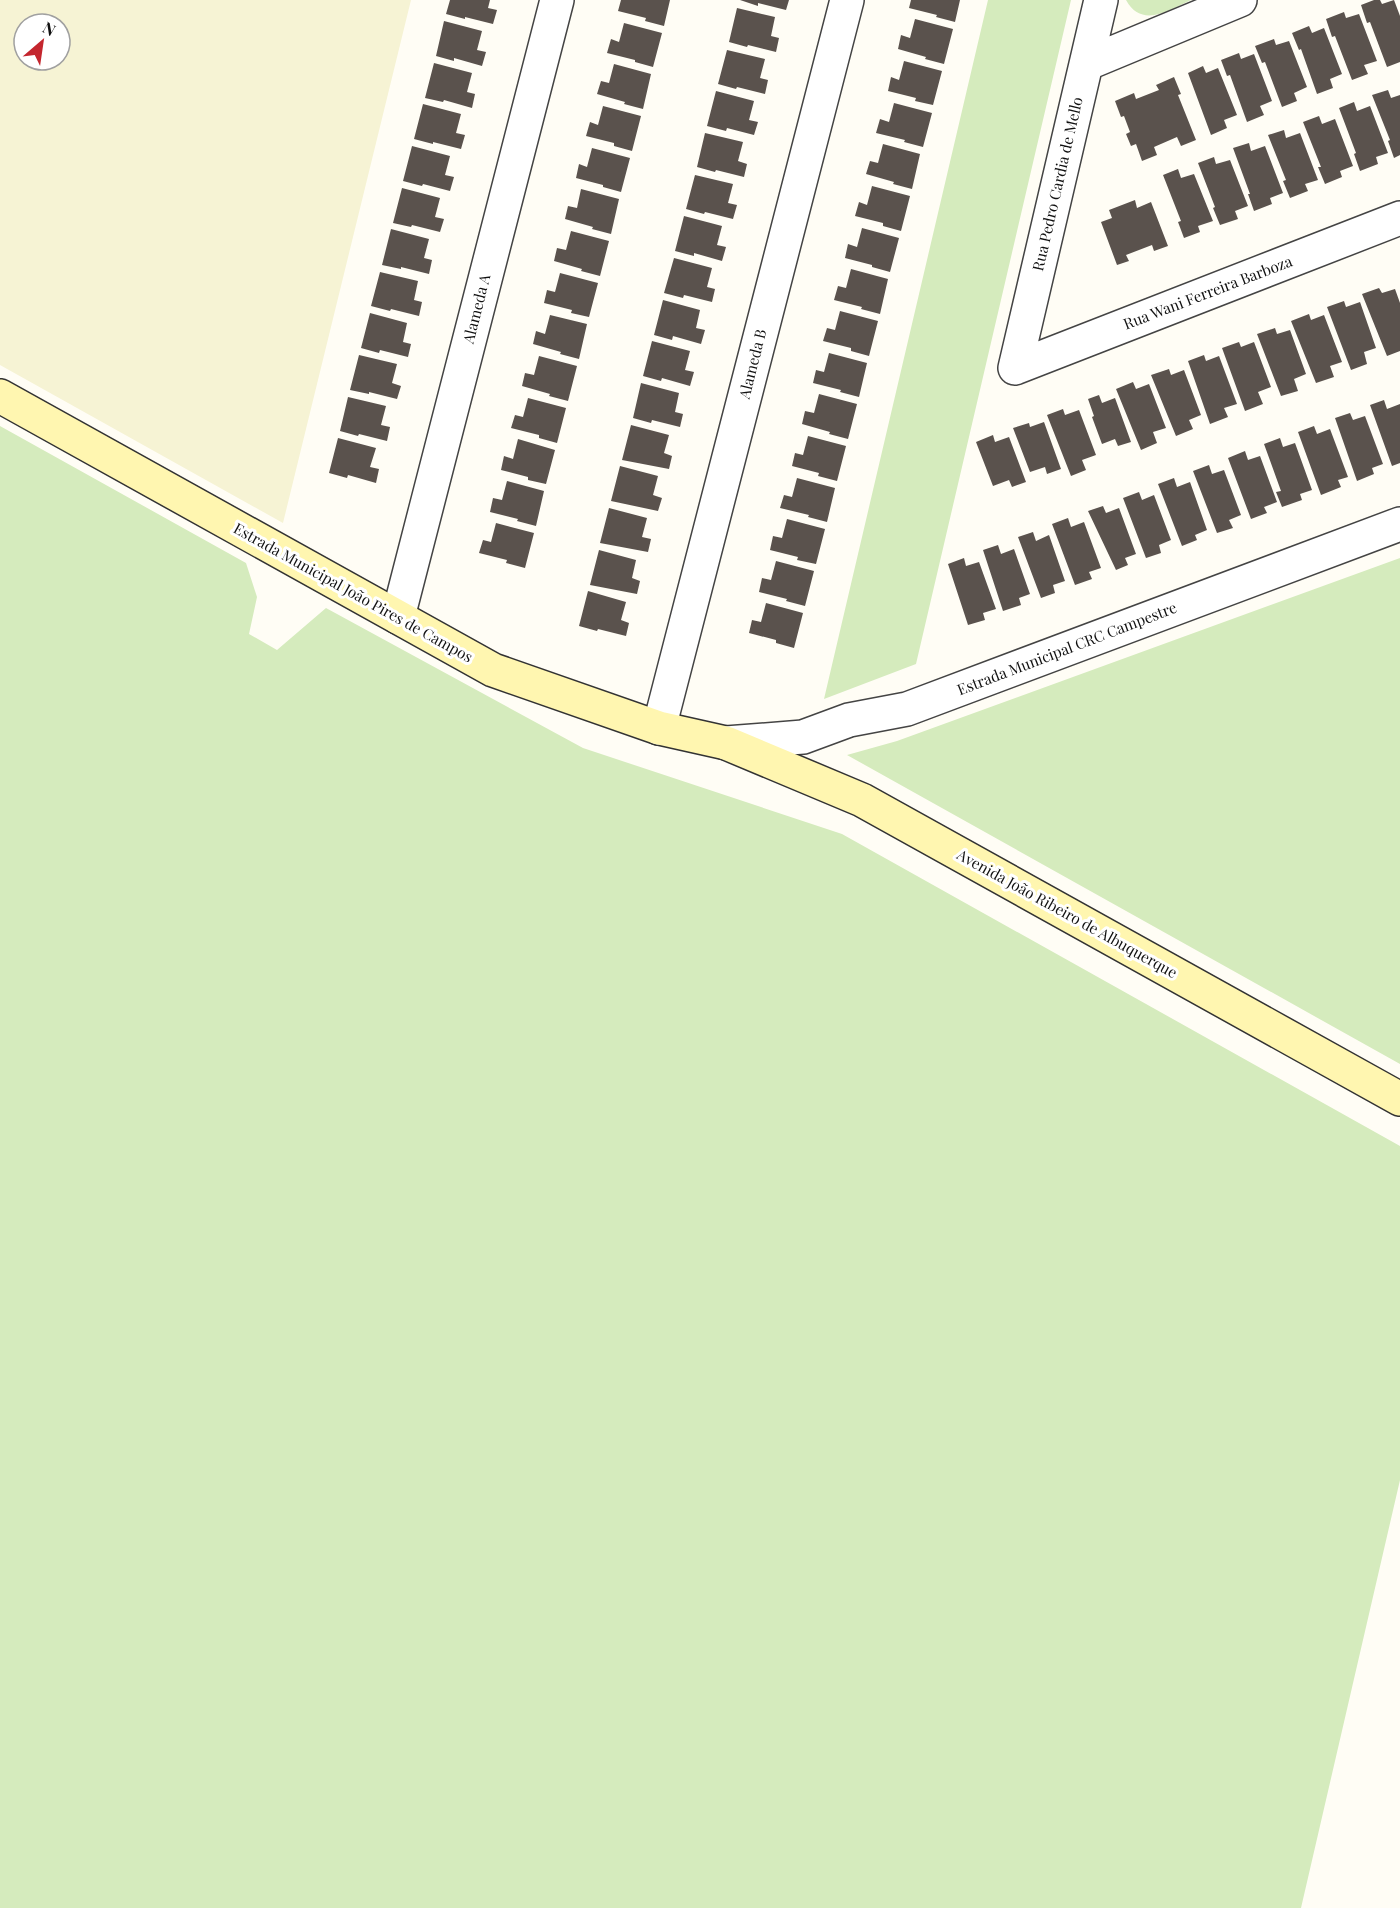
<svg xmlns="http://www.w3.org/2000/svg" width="1400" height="1908" font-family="'Playfair Display',serif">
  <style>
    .farmland { fill: #f6f3d4; fill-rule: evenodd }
    .green { fill: #d5ebbd }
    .building { fill: #5a524d }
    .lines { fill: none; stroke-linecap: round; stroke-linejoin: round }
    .street-casing { stroke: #444; stroke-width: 36 }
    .secondary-casing { stroke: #333; stroke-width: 36 }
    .street { stroke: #fff; stroke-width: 33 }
    .secondary { stroke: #fff6b0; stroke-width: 33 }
    .labels { text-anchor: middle; stroke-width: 6; stroke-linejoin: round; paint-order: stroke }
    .street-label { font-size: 15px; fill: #111; stroke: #fff }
  </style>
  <rect width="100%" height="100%" fill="#fffdf5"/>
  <path class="farmland" d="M0 0H411L283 523 0 365ZM24 24H60V60H24Z"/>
  <path class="green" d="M988 0H1071L916 664 824 699Z
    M1126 0H1191C1169 10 1142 29 1126 0Z
    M0 426 246 563 257 597 249 634 277 650 326 608 583 748 842 834 1400 1146V1480L1301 1908H0Z
    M1400 558V1064L847 755 897 741Z"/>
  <path class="building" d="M450 0H490L488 8 497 10 493 24 465 17V19L446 14Z
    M621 0H670L664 26 645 21 646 18 618 11Z
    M740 0H789L786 10 758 3V6Z
    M911 0H960L955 22 936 17 937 15 909 8Z
    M1374 0H1380L1382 4 1394 0 1400 16V62L1387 67 1370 22 1367 23 1361 5Z
    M737 8 775 17 771 36 779 38 776 52 748 45 747 47 729 42Z
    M1344 12 1346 18 1359 14 1377 61 1364 65 1368 74 1352 80 1335 36 1332 37 1326 19Z
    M915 19 953 29 944 64 925 59 926 57 898 49 901 35 910 38Z
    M444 21 482 31 477 50 486 52 482 66 454 58V61L436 56Z
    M624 23 662 33 653 67 635 62V60L607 53 611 39 619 42Z
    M1309 26 1312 33 1324 28 1342 74 1330 79 1333 88 1317 94 1301 49 1299 50 1292 33Z
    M1274 39 1276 45 1289 41 1307 87 1294 93 1297 101 1282 107 1265 62 1262 63 1255 46Z
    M727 50 765 59 760 78 768 80 765 94 737 87 736 89 718 84Z
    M1239 53 1241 59 1254 54 1272 101 1260 106 1264 115 1247 122 1230 75 1227 76 1221 60Z
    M904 61 942 71 933 105 915 101 916 98 888 91 891 77 899 80Z
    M434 63 472 73 467 92 475 94 472 108 444 100 443 102 425 98Z
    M614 64 651 74 643 109 624 104 625 102 597 94 601 81 609 83Z
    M1203 66 1206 73 1218 68 1237 115 1224 120 1227 128 1211 135 1188 73Z
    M1174 77 1181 94 1178 95 1196 140 1181 146 1177 137 1154 147 1157 155 1142 161 1136 144 1131 146 1126 134 1130 132 1124 116 1121 117 1115 101 1134 93 1136 99 1159 90 1156 85Z
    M1388 90 1391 98 1400 95V155L1394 158 1388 141 1390 140 1372 95Z
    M716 91 754 101 749 120 758 122 754 135 727 128 726 131 707 126Z
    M1354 102 1357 111 1370 106 1388 153 1376 157 1378 164 1360 171 1354 154 1356 153 1339 108Z
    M894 103 932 113 923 147 904 142 905 140 876 133 880 119 889 122Z
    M423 104 461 114 456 133 465 135 461 149 433 142V144L414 139Z
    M603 106 641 116 632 151 614 146V143L586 136 590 122 598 125Z
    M1319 116 1322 124 1335 119 1353 166 1340 171 1342 177 1325 184 1318 167H1321L1303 122Z
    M1284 130 1286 138 1300 133 1318 180 1305 184 1308 191 1290 198 1283 181 1286 180 1268 135Z
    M705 133 743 142 738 161 747 164 744 177 716 170 715 172 697 167Z
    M1249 143 1251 151 1265 146 1283 193 1270 198 1272 204 1254 211 1248 194H1250L1233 148Z
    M883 144 920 154 912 189 893 184 894 182 866 174 870 161 878 163Z
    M412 146 450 156 445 175 454 177 450 191 423 184 422 186 403 181Z
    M592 148 630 158 621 192 603 187V185L576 178 579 164 587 167Z
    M1214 157 1216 164 1230 160 1248 206 1235 211 1238 219 1220 225 1213 208 1215 207 1198 163Z
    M1178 169 1181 178 1194 174 1213 221 1198 226 1200 232 1184 238 1178 222 1181 221 1163 175Z
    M695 175 733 184 728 203 737 205 733 219 705 212 704 214 686 209Z
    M872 186 910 196 901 231 883 226V223L855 216 859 202 867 205Z
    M402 188 440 198 435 217 444 219 440 232 412 225 411 227 393 223Z
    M581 189 619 199 611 234 592 229 593 227 565 219 568 206 577 208Z
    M1135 200 1137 208 1151 202 1168 246 1154 251 1152 245 1126 255 1129 261 1117 265 1101 222 1112 218 1109 210Z
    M684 216 722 226 717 245 726 247 722 261 694 253V256L675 251Z
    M862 228 899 238 890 272 872 267V265L845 258 848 244 857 247Z
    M391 229 429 239 424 258 432 260 429 274 401 267V269L382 265Z
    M571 231 609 241 600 276 581 271 582 269 554 261 557 248 566 250Z
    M674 258 712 268 707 287 715 289 712 302 684 295 683 298 664 293Z
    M851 269 888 279 880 314 861 309 862 307 834 300 838 286 846 288Z
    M380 272 418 281 414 300 422 302 419 316 391 309 390 311 371 306Z
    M560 273 598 283 589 317 571 313 572 310 544 303 547 290 555 292Z
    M1379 288 1382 293 1395 289 1400 303V351L1387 356 1362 294Z
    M663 300 700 310 696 328 705 330 701 344 673 336 672 340 654 335Z
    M1344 301 1346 307 1360 302 1376 348 1364 352 1367 364 1351 370 1327 307Z
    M840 311 878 321 869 356 851 351V348L823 341 827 328 835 330Z
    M370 313 407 323 403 342 411 344 408 357 380 350 379 353 361 348Z
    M1309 314 1311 320 1324 315 1342 362 1330 366 1334 377 1316 383 1291 321Z
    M550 315 587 324 579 359 560 354 561 352 533 344 536 331 545 334Z
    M1275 328 1277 334 1290 330 1306 374 1294 379 1298 391 1281 396 1257 334Z
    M652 341 690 351 685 370 694 372 690 386 662 378 661 381 643 376Z
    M1239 342 1241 347 1254 342 1271 387 1258 392 1263 404 1245 411 1222 348Z
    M829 353 867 363 859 397 840 392 841 390 813 383 816 370 824 372Z
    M359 355 397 364 392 383 401 386 397 399 369 392V394L350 390Z
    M1204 355 1206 361 1219 356 1237 404 1224 408 1228 417 1210 424 1188 361Z
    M539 356 577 366 568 401 549 396 550 394 522 386 525 373 534 375Z
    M1169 369 1171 375 1184 370 1201 415 1189 420 1193 429 1176 436 1151 375Z
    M1133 382 1136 389 1149 384 1166 428 1153 432 1157 443 1141 450 1116 389Z
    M641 383 679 393 675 412 683 414 680 427 652 420 651 423 633 418Z
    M819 394 857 404 848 439 829 434 830 432 802 424 805 411 814 413Z
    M1099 395 1102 403 1115 398 1131 442 1118 446 1115 439 1102 444 1092 417 1094 416 1088 399Z
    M348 397 386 406 381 425 390 427 387 441 359 434 358 436 340 431Z
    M528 398 566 408 557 443 539 438V435L511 428 515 415 523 417Z
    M1384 400 1387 409 1400 404V463L1392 466 1370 405Z
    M1063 409 1065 415 1079 410 1096 455 1082 460 1086 470 1071 476 1047 415Z
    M1350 413 1353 420 1365 416 1383 464 1372 468 1374 474 1357 481 1335 418Z
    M1044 422 1061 469 1047 474 1045 467 1030 472 1013 428 1029 423 1030 427Z
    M631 425 669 435 664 453 672 456 669 469 622 460Z
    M1314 426 1317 434 1330 429 1348 477 1338 480 1341 487 1321 495 1298 432Z
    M993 435 995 442 1009 437 1026 482 1012 487 1009 480 993 486 976 442Z
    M808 436 846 446 837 481 818 476 819 473 792 466 795 453 803 455Z
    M338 438 376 448 370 467 379 469 376 483 348 475 347 478 329 473Z
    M1280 438 1283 447 1295 443 1312 490 1300 494 1302 500 1282 507 1276 492 1281 491 1264 444Z
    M518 439 555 450 546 484 528 480V477L501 470 504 456 513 459Z
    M1245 451 1248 460 1260 456 1277 502 1264 507 1267 513 1251 519 1228 458Z
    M1209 465 1212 474 1224 470 1241 515 1229 520 1233 528 1217 533 1193 471Z
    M620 466 658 476 653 495 662 498 658 511 611 501Z
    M797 478 835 488 827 522 808 517 809 515 780 508 784 495 792 497Z
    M1174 478 1177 487 1190 482 1207 530 1195 535 1197 540 1182 546 1158 484Z
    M507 481 544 491 536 526 517 521 518 519 490 512 493 498 502 500Z
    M1139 492 1142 500 1154 495 1171 540 1159 545 1161 553 1146 558 1123 498Z
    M1103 506 1106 513 1119 508 1136 554 1125 558 1128 565 1116 570 1088 511Z
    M609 508 647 518 642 537 651 539 648 552 600 543Z
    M1068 518 1071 527 1084 522 1101 568 1089 572 1092 579 1075 585 1052 524Z
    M787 519 825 529 816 564 797 560 798 557 770 550 773 536 782 538Z
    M496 523 534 533 525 568 506 563 507 560 479 553 483 540 491 542Z
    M1033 532 1036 541 1049 535 1065 581 1053 585 1055 593 1041 598 1018 537Z
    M998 545 1001 554 1014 549 1030 594 1019 598 1021 605 1003 611 983 550Z
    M599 550 636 560 632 578 640 581 637 594 590 585Z
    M964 558 966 566 979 562 996 609 983 613 985 620 968 625 948 564Z
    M776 561 814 571 805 606 786 601 787 599 759 592 762 578 771 580Z
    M588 591 626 602 621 620 629 623 626 636 598 629 597 631 579 626Z
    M766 603 803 613 794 648 776 643V640L749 633 752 620 761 622Z"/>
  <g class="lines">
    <g class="street-casing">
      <path id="street" d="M1086 64 1240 0
        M1015 368 1400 218
        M1015 368 1101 0
        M398 617 557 0
        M659 728 847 0
        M726 743 803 737 849 720 907 709 1400 524"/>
    </g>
    <g class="secondary-casing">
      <path id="secondary" d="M0 396 493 670 659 728 726 743 862 800 1400 1099"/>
    </g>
    <use href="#street" class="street"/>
    <use href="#secondary" class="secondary"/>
  </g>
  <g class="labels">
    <g class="street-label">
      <text transform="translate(1058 184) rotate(-77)" y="5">Rua Pedro Cardia de Mello</text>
      <text transform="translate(1208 293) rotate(-21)" y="5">Rua Wani Ferreira Barboza</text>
      <text transform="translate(477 309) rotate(-76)" y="5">Alameda A</text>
      <text transform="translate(753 364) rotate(-76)" y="5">Alameda B</text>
      <text transform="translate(353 593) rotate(29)" y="5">Estrada Municipal João Pires de Campos</text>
      <text transform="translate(1067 649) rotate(-21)" y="5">Estrada Municipal CRC Campestre</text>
      <text transform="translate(1067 914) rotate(29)" y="5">Avenida João Ribeiro de Albuquerque</text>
    </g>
  </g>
  <g transform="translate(42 42) rotate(29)"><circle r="28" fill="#ffffff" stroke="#a0a0a0" stroke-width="1.5"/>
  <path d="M0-4.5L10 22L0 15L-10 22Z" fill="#c4262e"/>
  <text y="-9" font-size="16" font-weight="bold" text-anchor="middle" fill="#111111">N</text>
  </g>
</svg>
